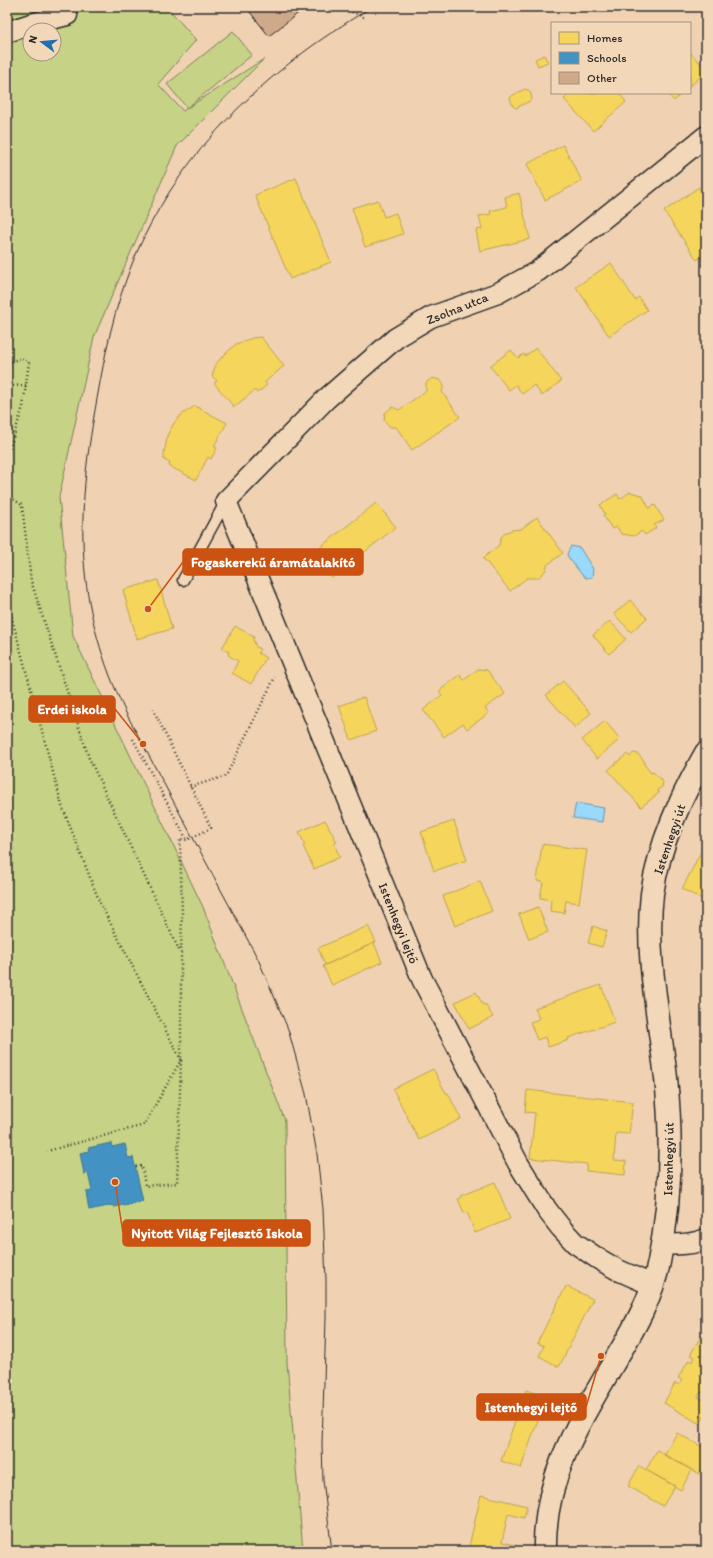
<svg xmlns="http://www.w3.org/2000/svg" width="713" height="1558" font-family="Itim,sans-serif">
  <style>
    .green { fill: #c6d285; stroke: #787e58; fill-rule: evenodd }
    .water { fill: #99d9fb; stroke: #6d93a8 }
    .homes { fill: #f6d55c; stroke: #b9a24d }
    .schools { fill: #4393c3; stroke: #3c7495 }
    .building { fill: #cfa98a; stroke: #2b2b2b }
    .lines { fill: none; stroke-linecap: round; stroke-linejoin: round }
    .lane-casing { stroke: #2b2b2b; stroke-width: 13 }
    .street-casing { stroke: #2b2b2b; stroke-width: 23 }
    .secondary-casing { stroke: #2b2b2b; stroke-width: 25 }
    .path { stroke: #2b2b2b; stroke-width: 2.5; stroke-dasharray: 1 3; stroke-linecap: butt }
    .lane { stroke: #f2d7b9; stroke-width: 10 }
    .street { stroke: #f2d7b9; stroke-width: 20 }
    .secondary { stroke: #f2d7b9; stroke-width: 22 }
    .tram { stroke: #2b2b2b; stroke-width: 1 }
    .labels { text-anchor: middle; stroke-width: 4; stroke-linejoin: round; paint-order: stroke }
    .street-label { font-size: 13px; fill: #2b2b2b; stroke: #f2d7b9 }
    .leader { fill: none; stroke: #cc5211; stroke-width: 1.5 }
    .callout-dot { fill: #cc5211; stroke: #f2d7b9; stroke-width: 1.5 }
    .callout { fill: #cc5211; stroke: #cc5211; stroke-width: 1.5 }
    .callout-label { font-size: 14px; text-anchor: middle; font-weight: bold; fill: #fff }
  </style>
  <rect width="100%" height="100%" fill="#f0d2b3"/>
  <filter id="ink" filterUnits="userSpaceOnUse"><feTurbulence type="fractalNoise" baseFrequency=".025" numOctaves="2"/><feDisplacementMap in="SourceGraphic" scale="8" xChannelSelector="R" yChannelSelector="G"/><feConvolveMatrix kernelMatrix="1 2 1 2 8 2 1 2 1" color-interpolation-filters="sRGB"/></filter>
  <g filter="url(#ink)">
    <path class="green" d="M7 7H167L196 40 158 84 183 111 187 108 167 84 233 31 252 55 187 108 264 59 177 146 94 337 59 497 73 636 203 907 285 1121 287 1362 303 1551H7ZM30 30H54V54H30Z"/>
    <path class="water" d="M571 546 580 548 593 569 592 577 586 578 582 575 568 557 567 554Z
      M576 803 604 808 602 822 573 818Z"/>
    <path class="homes" d="M690 52 706 70V72L690 86Z
      M544 55 548 62 538 66 535 59Z
      M525 89 530 91 532 98 530 101 516 108 513 106 510 98 513 95Z
      M570 93H619L626 102 593 131 564 99Z
      M667 93H682L674 101Z
      M563 145 582 181 545 200 527 164Z
      M296 178 331 262 290 279 255 195Z
      M699 187 706 198V254L697 260 664 211Z
      M519 193 530 239 480 251 476 230 482 229 479 216 491 214 490 211 507 207 505 197Z
      M378 200 384 217 396 213 403 234 365 247 352 208Z
      M611 263 635 300 639 297 647 310 609 336 576 287Z
      M261 337 284 366 265 382 267 385 257 393 255 390 234 407 214 383 217 381 212 376 216 364 222 357 236 344 252 338Z
      M536 348 561 381 542 396 534 385 522 394 516 385 509 390 490 366 511 350 518 358 524 354 525 356Z
      M432 378 440 380 444 385 442 392 460 417 412 450 396 427H390L384 420 385 413 392 407 399 410 426 391V383Z
      M195 406 227 423 214 446 217 448 211 459 208 457 196 480 169 466 170 463 164 460V453L168 434 174 423 181 415Z
      M630 492 642 495 649 508 655 505 664 520 654 525 656 528 645 535 642 531 634 536 621 534 617 527 612 529 603 515 605 514 600 505 617 494 620 499Z
      M376 503 396 527 332 578 313 553Z
      M537 517 563 553 547 565 546 570 538 578H527L510 591 483 558 499 545 501 537 506 532 512 530 521 529Z
      M158 580 172 629 137 639 123 590Z
      M630 600 647 618 631 632 614 614Z
      M610 621 626 639 609 654 593 635Z
      M235 626 254 637 253 639 256 647 260 649 258 653 266 658 251 684 232 673 238 661 228 655 229 652 222 648Z
      M706 626V640L700 630Z
      M478 669 487 670 505 694 485 708 489 713 467 729 463 723 444 737 423 710 442 695 439 691 460 675 464 680Z
      M563 681 591 713 575 728 546 695Z
      M364 697 376 731 351 740 339 706Z
      M605 721 620 739 597 759 582 740Z
      M633 753 638 754 645 762 644 764 651 773 653 772 663 782 662 787 657 790 659 793 641 807 608 770 627 754 630 757Z
      M325 820 337 842 334 844 340 857 314 869 303 846 305 845 299 832Z
      M454 821 467 860 434 871 421 832Z
      M706 842V901L682 889Z
      M542 844 587 850 579 903 566 901 564 913 550 911 551 900 540 898 543 882 537 881Z
      M480 881 492 911 455 926 443 896Z
      M538 907 548 932 529 939 519 914Z
      M368 926 376 942 325 965 318 948Z
      M593 926 607 931 602 947 588 943Z
      M374 943 382 962 332 985 323 966Z
      M601 985 615 1022 568 1038 569 1040 548 1047 545 1037 537 1040 530 1022 539 1019 535 1008Z
      M476 992 483 1005 485 1004 493 1017 469 1029 455 1002Z
      M433 1069 446 1093H448L461 1119 419 1140 393 1089Z
      M527 1090 633 1102 629 1134 616 1133 614 1160 626 1161 625 1175 586 1171 587 1164 530 1158 535 1113 525 1112Z
      M495 1182 510 1219 475 1233 467 1212 464 1213 458 1199 461 1198 460 1196Z
      M566 1286 593 1299 559 1367 539 1356 544 1346 537 1343Z
      M701 1336 706 1339V1394L701 1392 698 1397 706 1401V1413L700 1424 664 1403 675 1383 679 1385 682 1380 678 1378 689 1360 692 1362 695 1357 690 1355Z
      M526 1390 546 1397 521 1468 501 1461Z
      M677 1433 706 1449V1461L699 1474 664 1455Z
      M657 1450 692 1470 681 1490 646 1470Z
      M639 1466 675 1486 663 1506 628 1486Z
      M481 1495 527 1506 524 1518 508 1514 502 1542 516 1545 514 1551H488L469 1546Z"/>
    <path class="schools" d="M111 1143 112 1147 125 1144 128 1158 133 1157 143 1201 114 1207 113 1205 89 1210 86 1192 92 1191 88 1173 84 1174 80 1153 89 1151 88 1148Z"/>
    <path class="building" d="M246 7H306L269 36Z"/>
    <g class="lines">
      <g class="lane-casing">
        <path id="lane" d="M183 580 226 501"/>
      </g>
      <g class="street-casing">
        <path id="street" d="M7 32 31 24 67 15
          M662 1244C677 1245 692 1245 706 1239
          M652 1285 618 1270 597 1258 575 1243 561 1228 547 1210 518 1163 422 979 226 501 326 399 396 338 431 317 498 293 538 271 706 136"/>
      </g>
      <g class="secondary-casing">
        <path id="secondary" d="M545 1551C543 1476 581 1419 617 1357 635 1327 652 1297 659 1262 671 1202 672 1138 666 1078 659 1018 645 953 652 894 659 844 681 797 706 753"/>
      </g>
      <path class="path" d="M341 7 366 18
        M9 386 26 385
        M7 413 10 362 21 358 29 362 23 407 9 450 7 461
        M7 495 22 505 31 581 89 758 180 952
        M7 593 8 603 62 806 100 903 181 1060 144 1125 47 1151
        M133 739 187 840
        M190 787 226 776 275 677
        M136 1167 142 1166 145 1186 177 1183 181 1060V953L182 913 180 839 187 840 211 828 152 707"/>
      <use href="#lane" class="lane"/>
      <use href="#street" class="street"/>
      <use href="#secondary" class="secondary"/>
      <path class="tram" d="M332 1551 323 1480 322 1443 326 1319V1280L323 1209 317 1154 306 1094 288 1029 258 959 126 713C77 610 75 526 94 416 102 370 110 324 126 280 168 160 265 70 372 7"/>
    </g>
  </g>
  <g class="labels">
    <g class="street-label">
      <text transform="translate(457 308) rotate(-22)" y="5">Zsolna utca</text>
      <text transform="translate(669 839) rotate(-71)" y="5">Istenhegyi út</text>
      <text transform="translate(399 923) rotate(68)" y="5">Istenhegyi lejtő</text>
      <text transform="translate(668 1159) rotate(-89)" y="5">Istenhegyi út</text>
    </g>
  </g>
  <path class="leader" d="M148 609L183 562M143 744L115 709M115 1182L123 1233M601 1356L586 1407"/>
  <g class="callout-dot">
    <circle cx="148" cy="609" r="4"/>
    <circle cx="143" cy="744" r="4"/>
    <circle cx="115" cy="1182" r="4"/>
    <circle cx="601" cy="1356" r="4"/>
  </g>
  <g class="callout">
    <rect x="183" y="549" width="180" height="26" rx="4"/>
    <rect x="29" y="696" width="86" height="26" rx="4"/>
    <rect x="123" y="1220" width="187" height="26" rx="4"/>
    <rect x="477" y="1394" width="109" height="26" rx="4"/>
  </g>
  <g class="callout-label">
    <text x="273" y="567">Fogaskerekű áramátalakító</text>
    <text x="72" y="714">Erdei iskola</text>
    <text x="217" y="1238">Nyitott Világ Fejlesztő Iskola</text>
    <text x="531" y="1412">Istenhegyi lejtő</text>
  </g>
  <rect width="713" height="1558" fill="none" stroke="#f2d7b9" stroke-width="24"/>
  <rect x="12" y="12" width="689" height="1534" fill="none" stroke="#2b2b2b" stroke-width="1.5" filter="url(#ink)"/>
  <rect x="551" y="22" width="140" height="72" fill="#f2d7b9" stroke="#a29280"/>
  <rect x="559" y="32" width="20" height="12" fill="#f6d55c" stroke="#a29280"/>
  <text x="587" y="42" font-size="12" fill="#2b2b2b">Homes</text>
  <rect x="559" y="52" width="20" height="12" fill="#4393c3" stroke="#a29280"/>
  <text x="587" y="62" font-size="12" fill="#2b2b2b">Schools</text>
  <rect x="559" y="72" width="20" height="12" fill="#cfa98a" stroke="#a29280"/>
  <text x="587" y="82" font-size="12" fill="#2b2b2b">Other</text>
  <g transform="translate(42 42) rotate(286)"><circle r="19" fill="#f2d7b9" stroke="#a29280"/>
  <path d="M0-3L7 15L0 10L-7 15Z" fill="#1f6fb2"/>
  <text y="-6" font-size="11" font-weight="bold" text-anchor="middle" fill="#2b2b2b">N</text>
  </g>
</svg>
